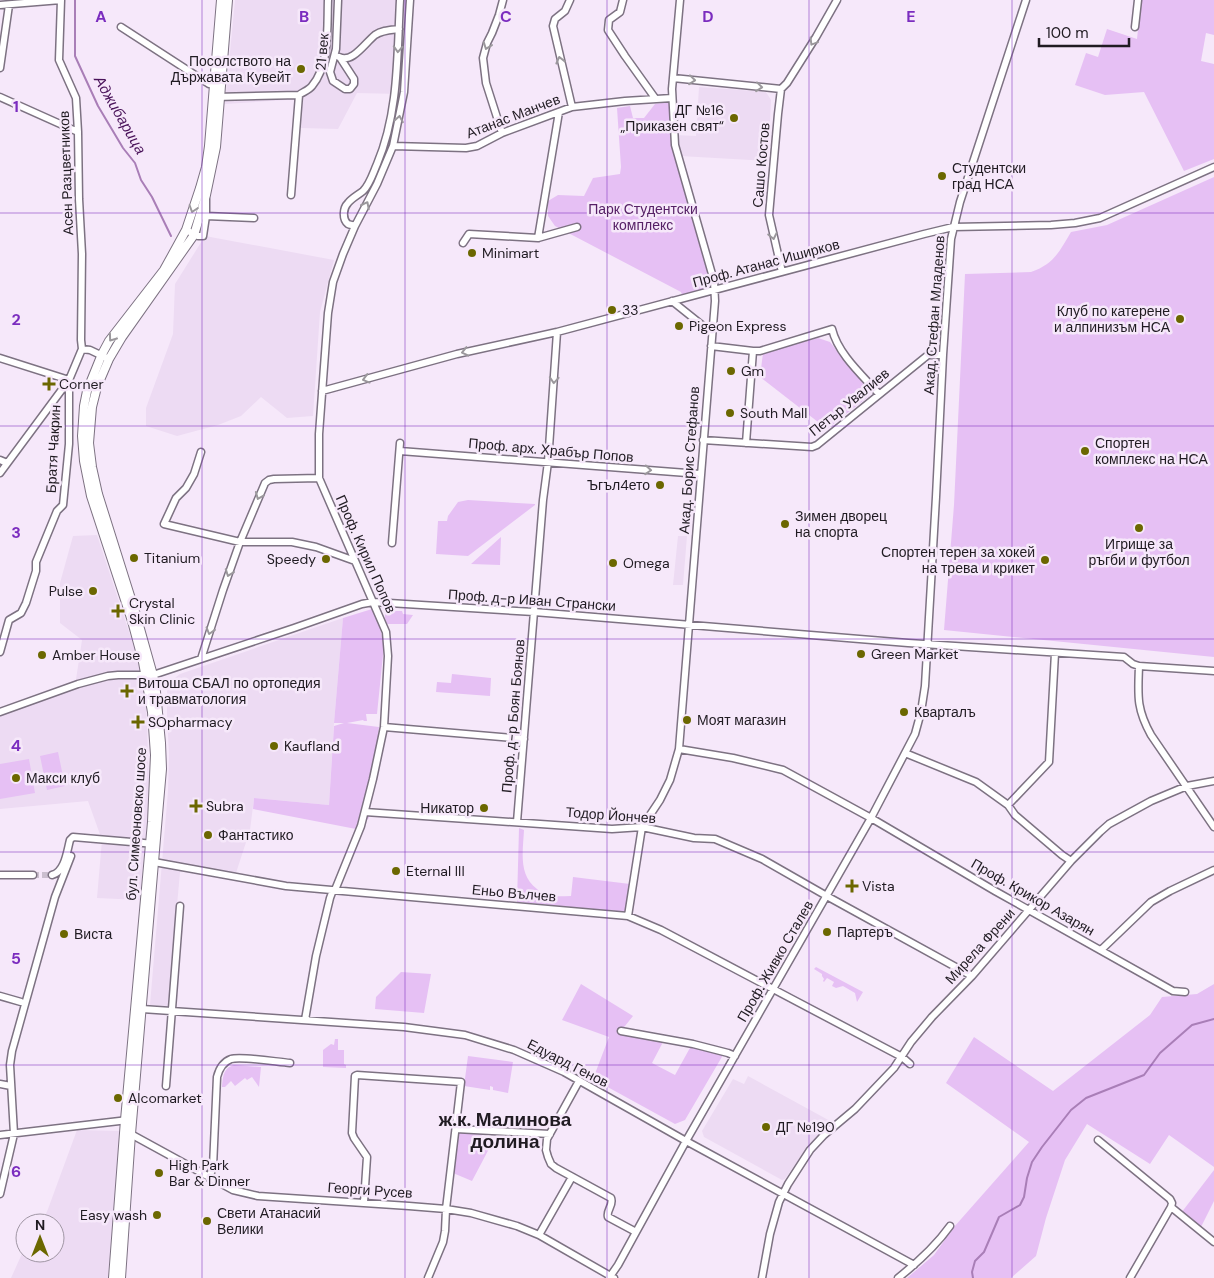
<svg xmlns="http://www.w3.org/2000/svg" width="1214" height="1278" viewBox="0 0 1214 1278" font-family="'DM Sans',sans-serif">
<style>
.built{fill:#eddbf3}
.green{fill:#e6c0f4}
.lines{fill:none;stroke-linecap:round;stroke-linejoin:round}
.stream{stroke:#a97eb7;stroke-width:2}
.minor-tunnel{stroke:#cbbfcf;stroke-width:6;stroke-dasharray:6 3;stroke-linecap:butt}
.minor-casing{stroke:#7d7282;stroke-width:9}
.major-casing{stroke:#7d7282;stroke-width:10}
.minor{stroke:#fff;stroke-width:6}
.major{stroke:#fff;stroke-width:8}
.oneway{stroke:#9b989c}
.grid{fill:none;stroke:#7b2cbf;stroke-width:1;stroke-opacity:0.55}
.poi-dot{fill:#6b6700;stroke:#f6e8fa;stroke-width:2}
.labels{text-anchor:middle;stroke-width:5;stroke-linejoin:round;paint-order:stroke}
.street-label{font-size:14px;fill:#201b22;stroke:#f6e8fa}
.poi-label{font-size:14px;fill:#201b22;stroke:#f6e8fa;text-anchor:start}
.park-label{font-size:14px;fill:#562066;stroke:#f6e8fa}
.water-label{font-size:15px;font-style:italic;fill:#4a135a;stroke:#f6e8fa}
.district-label{font-size:19px;font-weight:bold;fill:#201b22;stroke:#f6e8fa}
.grid-label{font-size:16px;text-anchor:middle;font-weight:bold;fill:#7b2cbf;stroke:#f6e8fa;stroke-width:5;stroke-linejoin:round;paint-order:stroke}
</style>
<rect width="100%" height="100%" fill="#f6e8fa"/>
<path class="built" d="M235,0H406L398,94L357,93L338,129L301,128L302,99L225,104Z
M699,87L766,92L771,100L768,161L680,156L675,135L696,136Z
M205,236L334,260L320,312L313,416L287,418L261,397L241,416L218,425L177,436L146,426V408L173,334L175,284Z
M97,535L140,665L146,700L149,781L148,812L140,900L97,898L102,840L88,801L0,809V712L75,686L82,640L60,623V583L73,536Z
M678,536H687L683,585H673Z
M343,618L334,723L329,805L254,798L250,830L235,876L212,872H180L168,1006L150,1005L168,791L169,754L167,715V684L180,674Z
M748,1076L832,1122L806,1149L785,1179L782,1180L704,1137L702,1131L733,1079L744,1084Z
M77,1130L120,1131L115,1210L108,1278H11L25,1247V1253H55V1223H42L48,1209Z"/>
<path class="green" d="M1141,0H1214V35L1206,33L1201,61L1214,64V159L1184,171L1144,92L1105,95L1075,85L1086,53L1098,57L1107,29L1137,39Z
M669,102L672,140L674,153L710,282V285L708,289L683,298L681,292L555,226L548,216V201L558,195L584,196L593,178L620,174L621,167L617,108L630,106L633,118H644L655,104Z
M1214,177V657L944,630L954,505L965,274L1031,272C1054,264 1059,252 1071,232L1107,225Z
M818,338L830,342L870,392L869,396L827,429L760,377L763,353Z
M468,500L535,504V505L468,556L436,554L438,521H447L448,516L458,502Z
M501,537L500,565L471,564Z
M372,609L379,624L384,645L377,714H366L367,721H364L363,720L347,723L379,727L369,818L356,829L253,809L254,798L329,805L334,726L344,723H334L343,618Z
M392,611H402L403,614L413,615L407,624H387L385,618V612Z
M452,674L491,678L490,696L436,692L437,682L451,683Z
M58,752L65,786L47,790L40,756Z
M29,759L35,793L0,799V764Z
M519,828L524,830C523,851 518,875 537,889C539,891 543,894 547,895C554,897 563,896 571,896L573,877L630,884L626,912L517,902Z
M816,967L863,992L857,1002L855,993L843,986L836,988L832,986L834,982L827,978L824,982L823,981L824,979L822,976V974L814,969Z
M401,972L431,974L424,1013L375,1009L376,997Z
M581,984L633,1016L621,1031L625,1034L663,1042L652,1063L675,1075L691,1046L723,1055L685,1120L675,1124L593,1079L609,1037L562,1020Z
M1214,984V1167L1169,1135L1150,1164L1087,1124L1065,1160L1046,1218L1036,1256L1011,1278H907L934,1255L954,1227L1029,1142L946,1083L974,1037L1053,1091L1150,1015L1162,997L1197,994Z
M335,1039H338V1050H344V1064L346,1065V1068L323,1067V1050L331,1044L334,1045Z
M468,1056L513,1062L508,1093L493,1090V1087L490,1086V1090L464,1086Z
M234,1065L261,1067L259,1087L252,1077L247,1080L245,1078L235,1086L231,1081L225,1087H222C223,1077 223,1068 234,1065Z
M458,1132L482,1133L481,1145H491L472,1181L453,1173Z
M1214,1170V1201L1201,1227L1214,1239V1245L1178,1217Z"/>
<g class="lines">
<path class="stream" d="M75,0V56L98,106L123,148L135,163L141,180L152,197L171,236
M973,1278L972,1272L975,1261L984,1252L999,1217L1020,1205L1024,1197L1027,1178L1032,1162L1042,1147L1071,1110L1086,1098L1144,1075L1160,1053L1192,1025L1214,1019"/>
<path class="minor-tunnel" d="M33,875H52"/>
<g class="minor-casing">
<path id="minor" d="M338,0L336,49L330,72L333,81L345,89H350L354,84V79L341,59
M570,0L565,11L555,19L553,26L572,107
M623,0L620,12L609,20L608,30L625,56L655,98
M0,5L61,0
M121,27L209,84L218,85
M1135,27L1138,0
M339,57C352,64 365,43 375,35C382,30 390,30 399,29
M0,68L9,5
M673,78L781,89L787,83L816,37L837,0
M781,89L778,114L769,215L782,272
M0,97L78,132
M215,97L299,95C303,92 309,90 312,86C330,65 327,26 328,0
M502,133L486,83L483,58L487,43L492,33L499,15L503,0
M393,146L466,148L477,146L502,133L572,107L625,101L672,98
M291,195L299,95
M206,216L254,218
M355,226C353,225 350,225 348,224C342,219 343,208 348,203C352,198 358,195 363,191C370,184 373,173 377,164C399,112 397,55 400,0
M186,230L198,236H203L206,216V199
M538,238L559,112
M463,243L469,234L538,238L577,227
M672,301L712,333
M711,346L753,351H760L832,329C838,354 862,375 879,394
M82,349L90,350L109,359
M0,358L69,380
M322,391L457,354L557,332L924,234L953,227L1051,225L1075,223L1100,218L1214,167
M703,440L812,447L817,445L928,355H943
M746,443L753,351
M400,451L700,474
M201,452L194,474L186,488L176,498L164,524L240,542H292L316,547L355,561
M0,460L7,463
M0,473L69,380L82,349L81,340L82,254L79,199L78,132L76,98L59,60L61,0
M392,543L400,443
M0,652L9,620L21,613L26,603L36,571V562L57,511L63,505L69,444V380
M201,659L223,590L240,542L265,483L269,480L274,479L319,478
M1139,666C1138,695 1136,708 1151,735L1214,827
M0,712L78,684L108,676L118,675H153L294,628L362,604L373,602L534,612L908,643L1124,657L1133,664L1139,666L1214,671
M384,727L524,739
M679,749L733,758L783,770L871,818L995,891L1173,991L1185,992
M905,753L976,782L1008,805L1015,815L1062,855L1071,861
M1008,805L1049,762L1055,653
M365,812L612,829L642,827L694,838L715,839L762,859L832,899L972,976
M517,822L543,500L548,462L557,332
M154,862L286,886L628,916L661,930L902,1057L910,1064
M0,875H33
M52,875C65,872 67,851 70,840L73,837L155,844
M335,890L361,826L373,779L384,727L388,656L386,632L319,478V434L328,313L333,282L343,254L355,226L377,184L393,146L404,92L410,0
M628,916L642,827L660,800L670,780L679,749L715,301L714,281L675,145L672,89L680,0
M1101,950L1151,902L1170,891L1214,870
M0,996L21,1002
M142,1009L404,1027L465,1035L514,1050L564,1072L686,1141L914,1265
M305,1020L316,956L330,898L333,890
M621,1031L693,1044L728,1053L735,1056
M579,1081L547,1139L546,1150L548,1157L551,1164L556,1168L611,1198C614,1205 606,1210 608,1217L636,1232
M0,1084L11,1086
M166,1086L180,906
M456,1129L550,1134
M127,1132L233,1190L258,1196L409,1206L446,1209L471,1213L517,1226L539,1235L614,1278
M0,1135L128,1120
M1098,1140L1170,1199L1172,1203L1171,1207L1130,1278
M209,1178L213,1167L217,1077C219,1069 223,1062 231,1059C242,1056 277,1062 290,1063
M0,1194L14,1134L10,1065L12,1051L55,897L71,856
M364,1202L367,1157L354,1138L352,1133L355,1076L357,1075L461,1082L446,1209L445,1231L443,1242L428,1278
M1171,1207L1214,1242
M539,1235L572,1177
M609,1278L618,1265L686,1141L871,818L915,734L921,712L925,686L936,497L943,355L951,239L960,202L1026,0
M762,1278L770,1234L779,1202L788,1184L810,1150L824,1135L855,1109L894,1068L911,1042L932,1017L972,976L1071,861L1100,832L1109,824L1151,801L1187,786L1214,781
M898,1278C917,1263 935,1247 950,1226"/>
</g>
<g class="major-casing">
<path id="major" d="M113,1278L125,1120L152,822L155,755L152,712L143,662L132,621L91,496L84,461L82,436L84,406L87,391L102,354L109,341L164,270L186,230L200,188L206,167L209,146L221,0
M121,1278L131,1134L159,803L162,769L161,743L156,692L153,675L137,618L98,494L92,467L89,443L92,407L97,387L109,359L122,337L194,235L206,195L216,147L228,0"/>
</g>
<use href="#minor" class="minor"/>
<use href="#major" class="major"/>
</g>
<defs><path id="oneway-chevron" d="M-2-3.5L2.5 0L-2 3.5" fill="none" stroke-width="1.6" stroke-linecap="round" stroke-linejoin="round" transform="scale(1.25)"/></defs>
<g class="oneway">
<use href="#oneway-chevron" transform="translate(813 42) rotate(121)"/>
<use href="#oneway-chevron" transform="translate(487 46) rotate(110)"/>
<use href="#oneway-chevron" transform="translate(398 49) rotate(93)"/>
<use href="#oneway-chevron" transform="translate(560 60) rotate(-104)"/>
<use href="#oneway-chevron" transform="translate(692 80) rotate(6)"/>
<use href="#oneway-chevron" transform="translate(759 87) rotate(6)"/>
<use href="#oneway-chevron" transform="translate(399 119) rotate(-80)"/>
<use href="#oneway-chevron" transform="translate(366 205) rotate(-63)"/>
<use href="#oneway-chevron" transform="translate(193 209) rotate(108)"/>
<use href="#oneway-chevron" transform="translate(773 236) rotate(78)"/>
<use href="#oneway-chevron" transform="translate(112 338) rotate(126)"/>
<use href="#oneway-chevron" transform="translate(465 352) rotate(167)"/>
<use href="#oneway-chevron" transform="translate(366 379) rotate(165)"/>
<use href="#oneway-chevron" transform="translate(554 380) rotate(94)"/>
<use href="#oneway-chevron" transform="translate(648 470) rotate(4)"/>
<use href="#oneway-chevron" transform="translate(259 496) rotate(112)"/>
<use href="#oneway-chevron" transform="translate(229 573) rotate(110)"/>
<use href="#oneway-chevron" transform="translate(210 631) rotate(107)"/>
</g>
<path class="grid" d="M202,0V1278M405,0V1278M607,0V1278M809,0V1278M1012,0V1278M0,213H1214M0,426H1214M0,639H1214M0,852H1214M0,1065H1214"/>
<g class="poi-dot">
<circle cx="301" cy="69" r="5"/>
<circle cx="734" cy="118" r="5"/>
<circle cx="942" cy="176" r="5"/>
<circle cx="472" cy="253" r="5"/>
<circle cx="612" cy="310" r="5"/>
<circle cx="1180" cy="319" r="5"/>
<circle cx="679" cy="326" r="5"/>
<circle cx="731" cy="371" r="5"/>
<path d="M46.5 376.5h5v5h5v5h-5v5h-5v-5h-5v-5h5z"/>
<circle cx="730" cy="413" r="5"/>
<circle cx="1085" cy="451" r="5"/>
<circle cx="660" cy="485" r="5"/>
<circle cx="785" cy="524" r="5"/>
<circle cx="1139" cy="528" r="5"/>
<circle cx="134" cy="558" r="5"/>
<circle cx="326" cy="559" r="5"/>
<circle cx="1045" cy="560" r="5"/>
<circle cx="613" cy="563" r="5"/>
<circle cx="93" cy="591" r="5"/>
<path d="M115.5 603.5h5v5h5v5h-5v5h-5v-5h-5v-5h5z"/>
<circle cx="861" cy="654" r="5"/>
<circle cx="42" cy="655" r="5"/>
<path d="M124.5 683.5h5v5h5v5h-5v5h-5v-5h-5v-5h5z"/>
<circle cx="904" cy="712" r="5"/>
<circle cx="687" cy="720" r="5"/>
<path d="M135.5 714.5h5v5h5v5h-5v5h-5v-5h-5v-5h5z"/>
<circle cx="274" cy="746" r="5"/>
<circle cx="16" cy="778" r="5"/>
<path d="M193.5 798.5h5v5h5v5h-5v5h-5v-5h-5v-5h5z"/>
<circle cx="484" cy="808" r="5"/>
<circle cx="208" cy="835" r="5"/>
<circle cx="396" cy="871" r="5"/>
<path d="M849.5 878.5h5v5h5v5h-5v5h-5v-5h-5v-5h5z"/>
<circle cx="827" cy="932" r="5"/>
<circle cx="64" cy="934" r="5"/>
<circle cx="118" cy="1098" r="5"/>
<circle cx="766" cy="1127" r="5"/>
<circle cx="159" cy="1173" r="5"/>
<circle cx="157" cy="1215" r="5"/>
<circle cx="207" cy="1221" r="5"/>
</g>
<g class="labels">
<g class="street-label">
<text transform="translate(322 52) rotate(-85)" y="5">21 век</text>
<text transform="translate(513 116) rotate(-21)" y="5">Атанас Манчев</text>
<text transform="translate(761 165) rotate(-85)" y="5">Сашо Костов</text>
<text transform="translate(66 173) rotate(-92)" y="5">Асен Разцветников</text>
<text transform="translate(766 263) rotate(-15)" y="5">Проф. Атанас Иширков</text>
<text transform="translate(934 315) rotate(-86)" y="5">Акад. Стефан Младенов</text>
<text transform="translate(849 402) rotate(-39)" y="5">Петър Увалиев</text>
<text transform="translate(53 449) rotate(-87)" y="5">Братя Чакрин</text>
<text transform="translate(551 450) rotate(5)" y="5">Проф. арх. Храбър Попов</text>
<text transform="translate(689 460) rotate(-86)" y="5">Акад. Борис Стефанов</text>
<text transform="translate(366 554) rotate(66)" y="5">Проф. Кирил Попов</text>
<text transform="translate(532 600) rotate(4)" y="5">Проф. д-р Иван Странски</text>
<text transform="translate(513 716) rotate(-85)" y="5">Проф. д-р Боян Боянов</text>
<text transform="translate(611 815) rotate(4)" y="5">Тодор Йончев</text>
<text transform="translate(136 824) rotate(-86)" y="5">бул. Симеоновско шосе</text>
<text transform="translate(514 893) rotate(5)" y="5">Еньо Вълчев</text>
<text transform="translate(1033 897) rotate(30)" y="5">Проф. Крикор Азарян</text>
<text transform="translate(980 946) rotate(-48)" y="5">Мирела Френи</text>
<text transform="translate(775 961) rotate(-60)" y="5">Проф. Живко Сталев</text>
<text transform="translate(568 1063) rotate(27)" y="5">Едуард Генов</text>
<text transform="translate(370 1190) rotate(4)" y="5">Георги Русев</text>
</g>
<g class="poi-label">
<text x="291" y="66" text-anchor="end">Посолството на<tspan x="291" dy="16">Държавата Кувейт</tspan></text>
<text x="724" y="115" text-anchor="end">ДГ №16<tspan x="724" dy="16">„Приказен свят“</tspan></text>
<text x="952" y="173">Студентски<tspan x="952" dy="16">град НСА</tspan></text>
<text x="482" y="258">Minimart</text>
<text x="622" y="315">33</text>
<text x="1170" y="316" text-anchor="end">Клуб по катерене<tspan x="1170" dy="16">и алпинизъм НСА</tspan></text>
<text x="689" y="331">Pigeon Express</text>
<text x="741" y="376">Gm</text>
<text x="59" y="389">Corner</text>
<text x="740" y="418">South Mall</text>
<text x="1095" y="448">Спортен<tspan x="1095" dy="16">комплекс на НСА</tspan></text>
<text x="650" y="490" text-anchor="end">Ъгъл4ето</text>
<text x="795" y="521">Зимен дворец<tspan x="795" dy="16">на спорта</tspan></text>
<text x="1139" y="549" text-anchor="middle">Игрище за<tspan x="1139" dy="16">ръгби и футбол</tspan></text>
<text x="1035" y="557" text-anchor="end">Спортен терен за хокей<tspan x="1035" dy="16">на трева и крикет</tspan></text>
<text x="144" y="563">Titanium</text>
<text x="316" y="564" text-anchor="end">Speedy</text>
<text x="623" y="568">Omega</text>
<text x="83" y="596" text-anchor="end">Pulse</text>
<text x="129" y="608">Crystal<tspan x="129" dy="16">Skin Clinic</tspan></text>
<text x="871" y="659">Green Market</text>
<text x="52" y="660">Amber House</text>
<text x="138" y="688">Витоша СБАЛ по ортопедия<tspan x="138" dy="16">и травматология</tspan></text>
<text x="914" y="717">Кварталъ</text>
<text x="697" y="725">Моят магазин</text>
<text x="148" y="727">SOpharmacy</text>
<text x="284" y="751">Kaufland</text>
<text x="26" y="783">Макси клуб</text>
<text x="206" y="811">Subra</text>
<text x="474" y="813" text-anchor="end">Никатор</text>
<text x="218" y="840">Фантастико</text>
<text x="406" y="876">Eternal III</text>
<text x="862" y="891">Vista</text>
<text x="837" y="937">Партеръ</text>
<text x="74" y="939">Виста</text>
<text x="128" y="1103">Alcomarket</text>
<text x="776" y="1132">ДГ №190</text>
<text x="169" y="1170">High Park<tspan x="169" dy="16">Bar &amp; Dinner</tspan></text>
<text x="217" y="1218">Свети Атанасий<tspan x="217" dy="16">Велики</tspan></text>
<text x="147" y="1220" text-anchor="end">Easy wash</text>
</g>
<g class="park-label">
<text x="643" y="214">Парк Студентски<tspan x="643" dy="16">комплекс</tspan></text>
</g>
<g class="water-label">
<text transform="translate(120 115) rotate(60)" y="5">Аджибарица</text>
</g>
<g class="district-label">
<text x="505" y="1126">ж.к. Малинова<tspan x="505" dy="22">долина</tspan></text>
</g>
</g>
<g class="grid-label">
<text x="101" y="22">A</text>
<text x="304" y="22">B</text>
<text x="506" y="22">C</text>
<text x="708" y="22">D</text>
<text x="911" y="22">E</text>
<text x="16" y="112">1</text>
<text x="16" y="325">2</text>
<text x="16" y="538">3</text>
<text x="16" y="751">4</text>
<text x="16" y="964">5</text>
<text x="16" y="1177">6</text>
</g>
<g transform="translate(40 1238)"><circle r="24" fill="#f6e8fa" stroke="#a096a4"/>
<path d="M0-4L9 19L0 12L-9 19Z" fill="#6b6700"/>
<text y="-8" font-size="14" font-weight="bold" text-anchor="middle" fill="#201b22">N</text>
</g>
<path d="M1039 38v8h90v-8" fill="none" stroke="#201b22" stroke-width="2.5"/>
<text x="1046" y="38" font-size="15" fill="#201b22" stroke="#f6e8fa" stroke-width="4" paint-order="stroke">100 m</text>
</svg>
